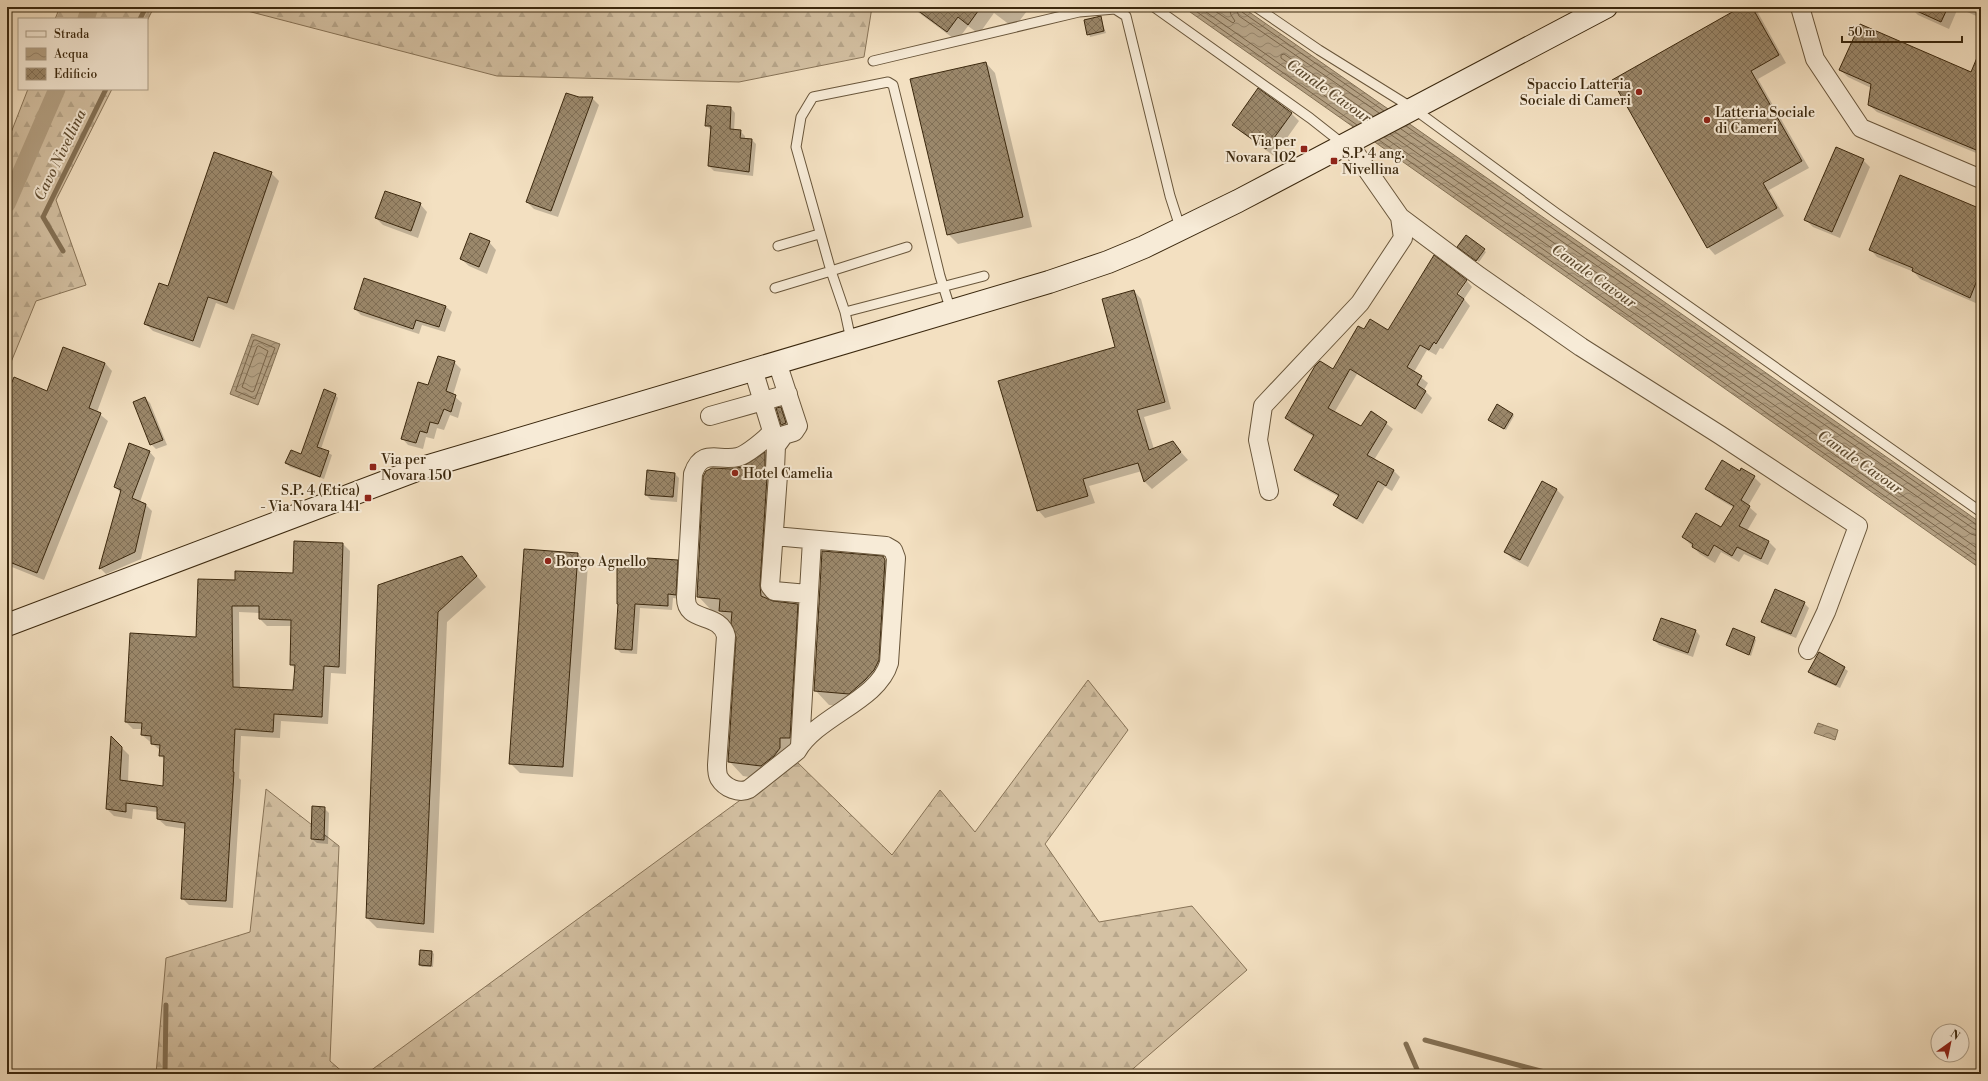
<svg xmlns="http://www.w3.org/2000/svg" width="1988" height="1081" viewBox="0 0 1988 1081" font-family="'Libre Bodoni',serif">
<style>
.forest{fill:url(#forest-firs);stroke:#887458}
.water{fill:url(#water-waves);stroke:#847155}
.shadow{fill:#0003;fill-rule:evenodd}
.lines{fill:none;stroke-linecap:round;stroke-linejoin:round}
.shore{stroke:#786449;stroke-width:1}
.stream{stroke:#847155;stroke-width:5}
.canal{stroke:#b4a184;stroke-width:17}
.building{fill:url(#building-cross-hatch);stroke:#3b280e;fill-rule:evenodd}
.lane-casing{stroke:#69563b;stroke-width:11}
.street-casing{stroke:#69563b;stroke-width:20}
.secondary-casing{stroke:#3b280e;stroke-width:24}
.lane{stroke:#f7ebd7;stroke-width:9}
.street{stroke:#f7ebd7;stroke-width:18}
.secondary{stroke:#f7ebd7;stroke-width:22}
.poi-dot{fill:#8f2418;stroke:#f7ebd7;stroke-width:1.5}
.labels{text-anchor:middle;stroke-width:4;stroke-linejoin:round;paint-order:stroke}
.poi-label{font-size:14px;fill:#3b280e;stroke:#f7ebd7;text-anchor:start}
.water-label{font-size:15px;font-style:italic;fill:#5f4c31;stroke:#f7ebd7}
</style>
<defs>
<pattern id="forest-firs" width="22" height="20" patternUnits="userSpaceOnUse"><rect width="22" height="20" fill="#d4c1a3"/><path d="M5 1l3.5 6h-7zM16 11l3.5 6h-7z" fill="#b7a68b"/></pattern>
<pattern id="water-waves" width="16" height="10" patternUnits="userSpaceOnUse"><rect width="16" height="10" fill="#b4a184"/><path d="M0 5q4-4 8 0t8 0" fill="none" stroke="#94836a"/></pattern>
<pattern id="building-cross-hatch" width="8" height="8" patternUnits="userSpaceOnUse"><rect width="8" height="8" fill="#9b886b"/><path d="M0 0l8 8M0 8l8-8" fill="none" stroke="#806f56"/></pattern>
</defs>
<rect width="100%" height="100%" fill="#f3e0c1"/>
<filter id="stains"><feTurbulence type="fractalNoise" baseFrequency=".005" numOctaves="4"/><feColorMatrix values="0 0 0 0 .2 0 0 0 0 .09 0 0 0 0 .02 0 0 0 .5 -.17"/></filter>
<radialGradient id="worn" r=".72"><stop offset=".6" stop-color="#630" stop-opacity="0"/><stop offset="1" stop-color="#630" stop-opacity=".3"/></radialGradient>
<path class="forest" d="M60,7H154L147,21V19H55Z
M232,7H872L864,57L739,82L497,76Z
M28,89H112L56,200L86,285L36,301L7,372V143Z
M1088,680L1128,730L1045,844L1099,922L1192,906L1247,970L1127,1074H366L795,760L892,855L940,790L975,832Z
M266,789L339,846L330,1061L345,1074H156L166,958L250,932Z"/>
<path class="water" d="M1183,7H1242L1981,523V569Z
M252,334L280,344L258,405L230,394Z
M1818,723L1838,730L1835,740L1814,733Z"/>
<path class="shadow" d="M911,7H1030L1014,28L994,13L979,34L968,26L957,41Z
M1043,7H1112L1063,21Z
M1743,7H1753L1757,11L1786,63L1758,79L1809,168L1769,190L1784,216L1715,255L1708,247Z
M1981,7V18L1958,8L1949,29L1918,15L1911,8Z
M1100,17L1106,33L1090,37L1084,19Z
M986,63L995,73L1032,227L958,244L948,234Z
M1840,70L1981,78V155L1877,112L1869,105L1871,88L1848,77Z
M579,98H592L599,105L558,217L534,209L527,202Z
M731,108L735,113L734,131H740L745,136V139L752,140L756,144L753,176L714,171L709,166L711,130L706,125Z
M1291,113L1299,121L1274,156L1241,132L1233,125Z
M1863,160L1870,167L1840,238L1813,227L1806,220Z
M271,173L279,181L234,310L216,303L200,348L153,331L146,324L169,287Z
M420,204L427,212L418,238L383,225L376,218Z
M1981,210V296L1978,304L1920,279L1914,272L1877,257L1870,249Z
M1466,237L1486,252L1479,262L1461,249Z
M489,242L496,250L487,274L469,266L461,259Z
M1467,281L1472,287L1464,299L1470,306L1443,349L1440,348L1436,355L1427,350L1414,372L1428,383L1424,390L1432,398L1422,414L1357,374L1334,413L1361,427L1372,412L1393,429L1374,460L1394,471L1400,477L1392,491L1385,487L1363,524L1341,511L1334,505L1339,497L1301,476L1295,469L1314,437L1292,424L1286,418L1333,370L1364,330L1388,331L1453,298L1455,299Z
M1134,291L1141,299L1171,409L1144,417L1154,449L1172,442L1188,460L1152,489L1145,482L1142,471L1089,486L1095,503L1045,518L1038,510L1116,347Z
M445,306L452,312L445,332L422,325L419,334L361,315L355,309Z
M63,348L105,363L112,371L97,412L108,421L44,580L7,565V428L11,418L7,415V396L48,392Z
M454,362L461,369L453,395L462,403L458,418L450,415L444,430L437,428L434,439L426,437L423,449L408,445L402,438L429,386Z
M335,395L338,398L321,449L332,455L324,479L290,467L286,463L301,455Z
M145,398L150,403L167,445L156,449L151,444Z
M780,408L785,413L790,428L787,429L782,424Z
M1512,414L1514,416L1506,430L1491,422Z
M149,451L155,458L140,502L146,505L152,511L141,559L106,574L100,568L121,493L115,487Z
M765,454L779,468L782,492L774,603L797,605L812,619L794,763L789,770L775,781L743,776L729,761L737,637L733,624L720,612L712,611L698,596L710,469L742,468Z
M1740,472L1754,477L1761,484L1748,506L1757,514L1747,531L1769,542L1776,549L1768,565L1744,554L1739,562L1721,552L1715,563L1700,554L1683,537L1722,529L1734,508L1714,496L1707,489Z
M674,473L679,478L677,502L651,500L646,495Z
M1542,482L1557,490L1564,497L1528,567L1513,559L1505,552Z
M343,544L350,551L346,674L331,673L328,724L281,721L280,738L241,736L239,778L241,780L233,908L189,905L182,898L186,829L166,826L158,819V812L133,809L132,819L114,816L107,809L112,738L129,755L128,782L164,787L165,760L160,755L161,751L142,735V729H133L126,722L197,638L236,581L294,574ZM239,612L260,613V619L267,626H292L291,664L295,669L294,691L240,688Z
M578,554L588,564L573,777L520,773L510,763Z
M461,557L486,587L447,622L434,933L377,928L367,918L379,586Z
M882,557L897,572L893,675L888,685L880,695L863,708L829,705L815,690Z
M677,561L682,566L680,599L673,598L672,610L640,608L637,654L621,653L616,648L647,568Z
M1804,603L1809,608L1796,638L1767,626L1762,621Z
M1661,619L1696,631L1700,636L1693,657L1659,645L1654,640Z
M1754,638L1756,640L1751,656L1727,644Z
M1819,653L1831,659L1848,671L1840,688L1813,676L1809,672Z
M324,808L329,813L328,844L317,843L312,839Z
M421,951L432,952L434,954L433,967H422L420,965Z"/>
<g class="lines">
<path class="shore" d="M1190,7L1357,125
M1199,7L1362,122
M1209,7L1233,23L1235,21L1231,15L1229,7
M1235,7L1239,16L1379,113
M1240,7L1242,12L1384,111
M1368,119L1281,58V55L1284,54L1373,116
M1406,126L1977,525L1981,526
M1401,129L1974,529L1981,531
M1395,132L1971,534L1981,537
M1390,134L1981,551
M1384,137L1981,558
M1379,140L1981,564
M254,340H256L275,348L255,399L236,391Z
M259,346L268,351L254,391L252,392L242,387L257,347Z"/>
<path class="stream" d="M140,19L146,7
M63,251L43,217L106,89
M1425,1040L1552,1074
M1406,1044L1419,1074
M165,1074L166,1005"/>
<path class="canal" d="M86,19L90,7
M7,204L57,89"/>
</g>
<path class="building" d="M913,7H981L968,25L958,17L947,32Z
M1741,7H1752L1779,55L1751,71L1802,161L1763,183L1777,208L1707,248L1612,80Z
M1908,7H1948L1941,22Z
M1101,16L1104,31L1087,35L1084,20Z
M1860,24L1971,72L1981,48V152L1868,105L1871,84L1839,70Z
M986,62L1023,217L947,235L910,79Z
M1258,88L1292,113L1266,149L1232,125Z
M566,93L579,97H593L551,211L526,202Z
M707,105L731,107L730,129L741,130L740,138L752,139L749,172L708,166L711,126H705Z
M1836,147L1864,159L1832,232L1804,220Z
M214,152L272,172L227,303L208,297L193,341L144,324L159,283L168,286Z
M1900,175L1981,209V270L1970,298L1912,271L1913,268L1869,250Z
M385,191L421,203L411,231L375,218Z
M470,233L490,241L479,267L460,259Z
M1466,235L1485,249L1476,261L1457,247Z
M1434,255L1467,280L1457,294L1464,299L1436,344L1434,342L1429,350L1420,345L1407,367L1422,376L1417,385L1426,391L1415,409L1350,369L1328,408L1361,426L1371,411L1387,422L1367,455L1394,470L1386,486L1378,481L1357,519L1333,505L1339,495L1294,470L1314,435L1285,418L1315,366L1320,361L1333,369L1358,326L1364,329L1370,319L1388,330Z
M364,278L446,306L439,327L416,320L413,329L354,309Z
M1134,290L1165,402L1137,410L1149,450L1173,441L1181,452L1144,482L1138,463L1083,479L1088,496L1037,511L998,381L1115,347L1102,299Z
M63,347L105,363L89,408L101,413L37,573L7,561V425L12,414L7,412V394L14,377L47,391Z
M438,356L455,361L446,391L456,395L451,412L444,409L438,424L430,422L427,433L420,431L416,443L401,439L418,382L428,385Z
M324,389L336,394L317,447L329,451L320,477L285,463L291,450L301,454Z
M145,397L163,440L150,445L133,402Z
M1497,404L1513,414L1504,429L1488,420Z
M781,407L786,423L781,425L776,408Z
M129,443L150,451L132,498L146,504L135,552L99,569L121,490L114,487Z
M765,452V469L767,477L760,585L761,596L773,601L798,604L790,738H780V748L774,756L761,766L728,762L736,637L731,623L732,612L719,611L720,599L697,597L703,477L706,471L712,468L731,469L742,467Z
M1722,460L1740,471L1741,468L1755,476L1741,500L1750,506L1739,526L1769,541L1761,559L1737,547L1732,556L1714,545L1708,556L1692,547L1693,544L1682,537L1696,513L1721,527L1734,506L1705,489Z
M647,470L675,473L673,497L645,495Z
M1542,481L1557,489L1520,560L1504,552Z
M294,541L343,543L339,667L324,666L322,717L274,714L273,732L235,729L233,772H234L226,901L181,899L185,823L157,819V807L126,803V812L106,809L111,736L122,747L120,780L163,786L164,756H159L160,745L151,744V736L141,735L142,723L125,722L130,633L196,637L198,579L235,580V571L293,573ZM232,606H259V619L291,620L290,665H295L293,690L233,687Z
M524,549L578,553L563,767L509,764Z
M822,551L883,556L885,560L879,660L874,670L865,680L849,694L814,691Z
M462,556L477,576L438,612L424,924L366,918L378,585Z
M647,558L678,560L676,595L668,594V606L635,604L632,650L615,649L618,604H617V567H646Z
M1775,589L1805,602L1791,634L1761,622Z
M1661,618L1696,630L1688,653L1653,640Z
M1733,628L1755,637L1749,655L1726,645Z
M1819,652L1845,667L1836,685L1808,672Z
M312,806L325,807L324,840L311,839Z
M420,950L432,951L431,966L419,965Z"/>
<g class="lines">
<g class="lane-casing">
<path id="lane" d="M1154,7L1310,118L1343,144
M1256,7L1319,50L1414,109L1556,213L1981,512
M873,61L1079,12L1115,9L1126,16L1170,196L1181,230
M778,246L819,234
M907,247L831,271L796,147L801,117L813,97L888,82L893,85L940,276L951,311
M775,288L831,271L845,312
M851,340L845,312L984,276"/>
</g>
<g class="street-casing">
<path id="street" d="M1800,7L1815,59L1861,128L1981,179
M1400,217L1479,276L1581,347L1720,435L1858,526L1826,612L1808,650
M777,362L798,426L794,432L784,435L776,446L775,469L778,475L770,586L774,591L808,594
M753,369L772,431C768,438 746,455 738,457C719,462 702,447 693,474L686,597C685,624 720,611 726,636L717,765C717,769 717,774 719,778C725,788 739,794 749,789L797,751C817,716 878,701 889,663L896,558L893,550L886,546L774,536
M710,416L788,394
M1269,491L1258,440L1263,406L1360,303L1403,238L1400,217L1354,151L1344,145
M800,746L812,540"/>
</g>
<g class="secondary-casing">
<path id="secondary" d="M7,625L422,468L1049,282L1108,262L1144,247L1238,201L1606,7"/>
</g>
<use href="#lane" class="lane"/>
<use href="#street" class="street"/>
<use href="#secondary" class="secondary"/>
</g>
<g class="poi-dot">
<circle cx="1639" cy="92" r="4"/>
<circle cx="1707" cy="120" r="4"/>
<rect x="1300" y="145" width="8" height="8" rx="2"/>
<rect x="1330" y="157" width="8" height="8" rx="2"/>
<rect x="369" y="463" width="8" height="8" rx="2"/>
<circle cx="735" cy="473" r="4"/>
<rect x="364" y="494" width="8" height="8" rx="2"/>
<circle cx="548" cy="561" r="4"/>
</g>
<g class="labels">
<g class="poi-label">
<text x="1631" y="89" text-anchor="end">Spaccio Latteria<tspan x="1631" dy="16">Sociale di Cameri</tspan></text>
<text x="1715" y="117">Latteria Sociale<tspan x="1715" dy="16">di Cameri</tspan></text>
<text x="1296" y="146" text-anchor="end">Via per<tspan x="1296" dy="16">Novara 102</tspan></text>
<text x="1342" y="158">S.P. 4 ang.<tspan x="1342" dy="16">Nivellina</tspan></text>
<text x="381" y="464">Via per<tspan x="381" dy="16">Novara 150</tspan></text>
<text x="743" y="478">Hotel Camelia</text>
<text x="360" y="495" text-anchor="end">S.P. 4 (Etica)<tspan x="360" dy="16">- Via Novara 141</tspan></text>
<text x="556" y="566">Borgo Agnello</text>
</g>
<g class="water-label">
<text transform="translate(1329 91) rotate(35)" y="5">Canale Cavour</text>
<text transform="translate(60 155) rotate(-64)" y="5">Cavo Nivellina</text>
<text transform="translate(1594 276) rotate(35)" y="5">Canale Cavour</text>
<text transform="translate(1860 462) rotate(35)" y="5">Canale Cavour</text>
</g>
</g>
<rect width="1988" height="1081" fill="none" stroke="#f3e0c1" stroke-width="24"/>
<rect x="8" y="8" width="1972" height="1065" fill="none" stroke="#3b280e" stroke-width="2"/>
<rect x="12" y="12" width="1964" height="1057" fill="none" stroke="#3b280e"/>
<rect x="18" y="18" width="130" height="72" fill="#f7ebd7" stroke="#ac9d87"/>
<rect x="26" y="31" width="20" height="6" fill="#f7ebd7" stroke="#ac9d87"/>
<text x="54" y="38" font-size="12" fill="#3b280e">Strada</text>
<rect x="26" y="48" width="20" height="12" fill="url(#water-waves)" stroke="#ac9d87"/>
<text x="54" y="58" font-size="12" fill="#3b280e">Acqua</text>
<rect x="26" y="68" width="20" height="12" fill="url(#building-cross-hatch)" stroke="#ac9d87"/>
<text x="54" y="78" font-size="12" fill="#3b280e">Edificio</text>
<g transform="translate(1950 1043) rotate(33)"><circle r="19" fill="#f7ebd7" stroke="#ac9d87"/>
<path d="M0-3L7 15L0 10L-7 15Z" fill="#8f2418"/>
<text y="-6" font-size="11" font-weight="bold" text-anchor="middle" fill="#3b280e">N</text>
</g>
<path d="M1842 36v6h120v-6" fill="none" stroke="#3b280e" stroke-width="2"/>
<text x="1848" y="36" font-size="12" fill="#3b280e" stroke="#f7ebd7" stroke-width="3" paint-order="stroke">50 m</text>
<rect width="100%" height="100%" filter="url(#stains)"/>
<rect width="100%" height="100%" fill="url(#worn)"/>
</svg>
